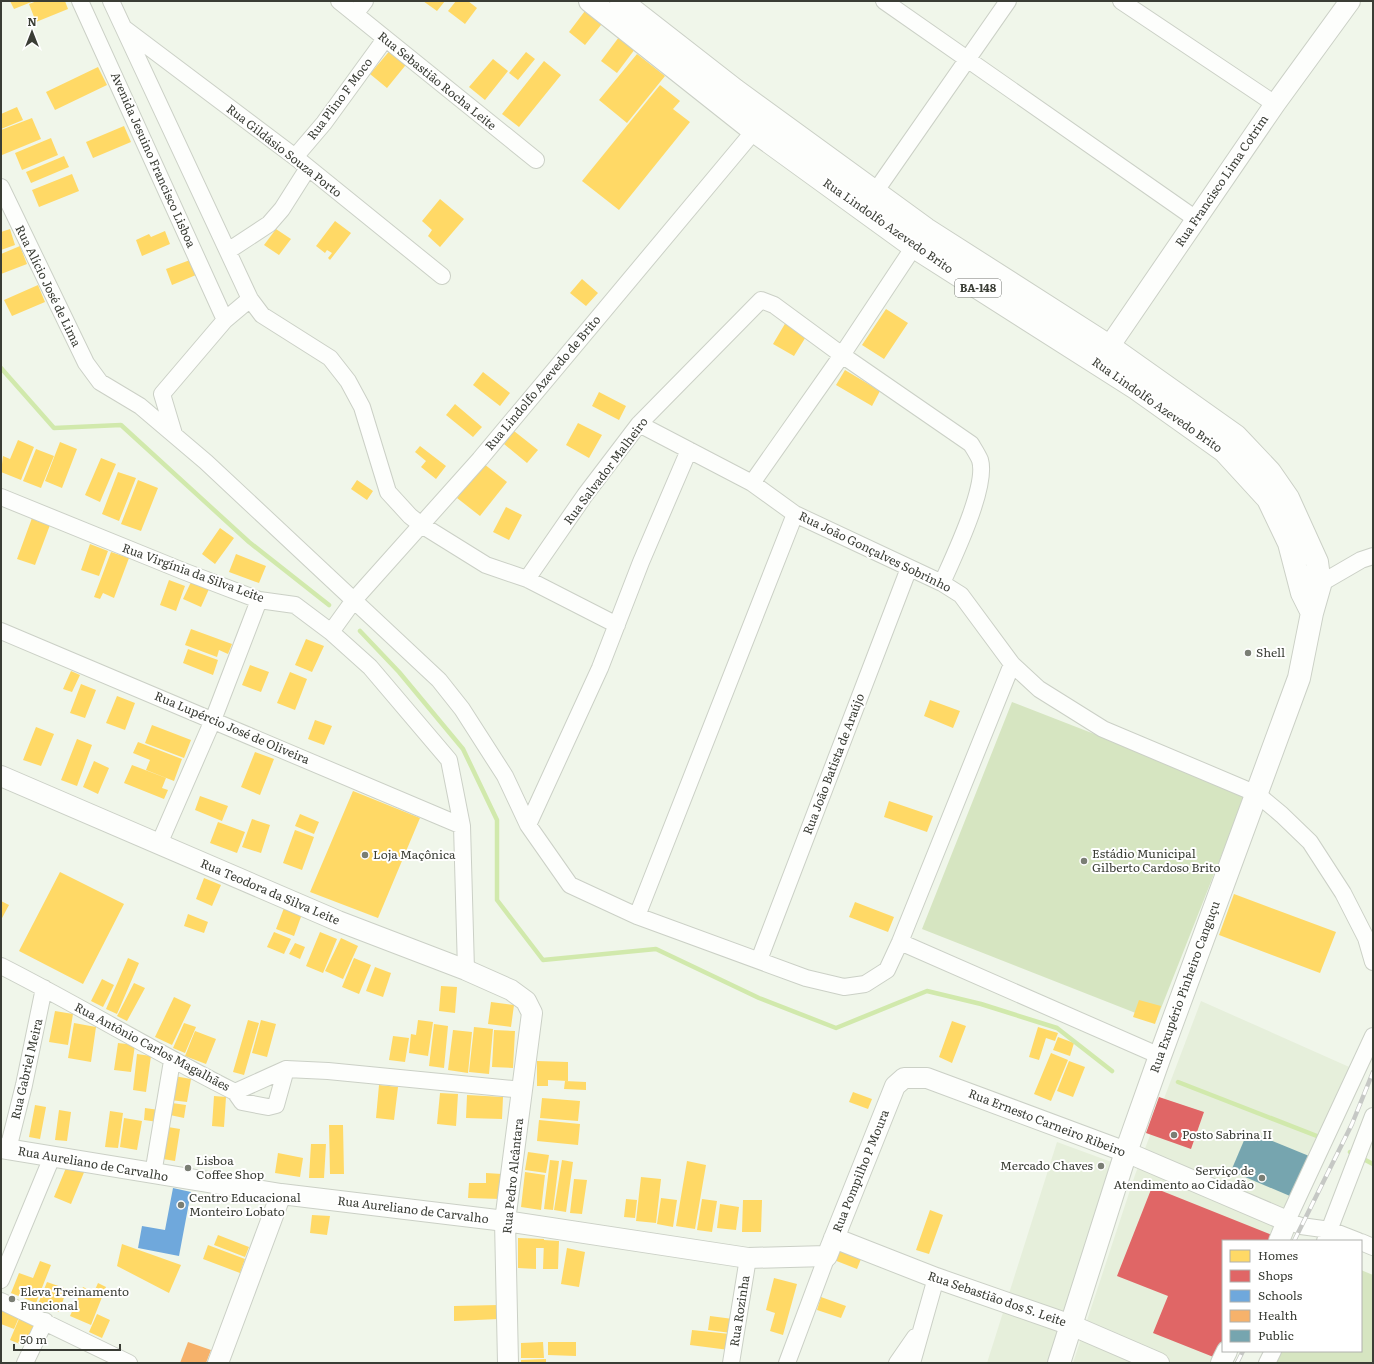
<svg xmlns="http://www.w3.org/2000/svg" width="1374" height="1364" viewBox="0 0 1374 1364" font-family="Literata,serif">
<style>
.built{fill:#e6efdb}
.green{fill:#d6e5c1}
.homes{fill:#ffd966}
.shops{fill:#e06666}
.schools{fill:#6fa8dc}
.health{fill:#f6b26b}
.public{fill:#76a5af}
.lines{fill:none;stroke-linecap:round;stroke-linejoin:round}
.stream{stroke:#d1e9ac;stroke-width:4.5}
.minor-casing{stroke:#cbd0c6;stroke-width:18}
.tertiary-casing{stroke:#cbd0c6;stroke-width:22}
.primary-casing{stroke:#cbd0c6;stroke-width:24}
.minor{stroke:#fdfefc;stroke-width:16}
.tertiary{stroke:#fdfefc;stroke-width:20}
.primary{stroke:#fdfefc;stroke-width:22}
.rail-casing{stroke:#c6c8c5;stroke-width:4.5}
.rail{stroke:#fff;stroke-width:3;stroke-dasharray:9;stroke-linecap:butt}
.poi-dot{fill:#7a7e74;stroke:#fff;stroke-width:1.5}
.labels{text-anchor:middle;stroke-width:4;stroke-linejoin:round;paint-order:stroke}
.shield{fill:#fff;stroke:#757772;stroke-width:1}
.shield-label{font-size:11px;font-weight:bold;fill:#3a3d35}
.street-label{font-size:12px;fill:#3a3d35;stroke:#fff}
.poi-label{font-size:12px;fill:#3a3d35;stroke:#fff;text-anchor:start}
</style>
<rect width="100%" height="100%" fill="#f0f6ea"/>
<path class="built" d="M1201,1001L1365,1074L1285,1241H1223V1351L1227,1363H1073L1135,1175Z
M1057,1142L1117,1164L1052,1363H987Z"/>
<path class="green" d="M1012,702L1246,793L1156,1021L922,929Z
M1361,1270L1373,1275V1363H1273L1278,1351H1361Z"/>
<path class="homes" d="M10,1H34L14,9Z
M37,1H65L68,9L36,22L29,4Z
M423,1H445L437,11Z
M456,1H468L477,8L465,24L448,11Z
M588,7L605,20L585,45L569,32Z
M619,37L635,49L617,73L601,61Z
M392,48L409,61L387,88L370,74Z
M526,52L535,59L518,80L509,73Z
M637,54L665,76L627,123L599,100Z
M493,59L508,71L485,100L469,87Z
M544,61L561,75L519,127L502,114Z
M98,67L107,85L55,110L46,92Z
M660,85L680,101L673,109L690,122L619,210L582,181Z
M17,107L23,120L1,129V114Z
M32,118L41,139L2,155L1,130Z
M124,126L131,142L93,158L86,142Z
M51,138L58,155L22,170L15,153Z
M64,156L69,167L31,183L26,172Z
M72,174L79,191L39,207L32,190Z
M440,199L464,219L440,247L428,236L432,230L422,221Z
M335,221L351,233L330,260L328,258L332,253L327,250L325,253L316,246Z
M10,229L15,245L1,250V232Z
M276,229L291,239L279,255L264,245Z
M165,231L170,244L142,256L136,240L149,234L151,237Z
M20,246L27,264L1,274V254Z
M190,260L196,275L172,285L166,269Z
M582,279L598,293L586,306L570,293Z
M38,285L45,302L12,316L4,300Z
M886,309L908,323L884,359L862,345Z
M786,322L807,335L794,356L773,344Z
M845,370L880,391L872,406L836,385Z
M483,372L510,393L500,406L473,385Z
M599,392L626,406L619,420L592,406Z
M455,404L482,427L473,437L446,415Z
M578,423L602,435L589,458L566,445Z
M514,431L538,450L527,463L504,444Z
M18,440L34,447L21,480L1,472L3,456L10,459Z
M60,442L77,449L62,488L45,481Z
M420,446L446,466L436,479L421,467L426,461L415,452Z
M36,449L54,456L41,488L23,481Z
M101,458L116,464L100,502L85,495Z
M484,464L507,482L480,516L457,498Z
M118,472L136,478L119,521L102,514Z
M138,480L158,488L141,531L121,524Z
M357,480L373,491L367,500L351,489Z
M506,507L522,515L509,540L493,532Z
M32,518L50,525L35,565L17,559Z
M220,528L234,538L215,564L202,554Z
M90,544L108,551L99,576L81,570Z
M111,552L129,558L114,598L103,593L100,599L94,597Z
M236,554L266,566L259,583L229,572Z
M169,580L185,586L176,611L160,605Z
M191,582L209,589L201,607L183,599Z
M191,629L232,644L228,654L219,650L217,657L185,645Z
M306,639L324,646L312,672L295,665Z
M188,649L218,660L213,675L183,663Z
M250,665L269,672L261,692L242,685Z
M71,671L80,675L72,692L63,689Z
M290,672L307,679L295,710L277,703Z
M81,684L96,690L85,718L70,713Z
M117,696L135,703L125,730L106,723Z
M930,700L960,711L953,728L924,716Z
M315,720L332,726L324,745L308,739Z
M152,725L191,740L184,758L145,743Z
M36,727L54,734L41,766L23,760Z
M77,739L92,745L77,786L61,780Z
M138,742L182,759L174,781L146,770L150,760L133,753Z
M255,752L274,759L260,795L241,787Z
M94,761L109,768L98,794L83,787Z
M132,765L166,778L162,788L168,790L164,799L124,783Z
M353,791L420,818L378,918L310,892Z
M200,796L228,806L222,821L195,810Z
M889,801L933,816L927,832L884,817Z
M300,814L319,822L314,834L295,826Z
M252,819L270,825L261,853L242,847Z
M218,822L245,832L237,853L210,843Z
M295,830L314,837L302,870L283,863Z
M60,872L124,904L83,984L19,951Z
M204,878L221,885L212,906L196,899Z
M1234,894L1336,932L1320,973L1219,935Z
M1,901L9,905L1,920Z
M855,902L894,917L888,932L849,917Z
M284,908L302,914L294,936L276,929Z
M188,914L208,922L204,933L184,926Z
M274,932L291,939L284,954L267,947Z
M320,932L337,939L323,973L306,966Z
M341,938L358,946L343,979L325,971Z
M295,943L305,947L300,959L289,954Z
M128,958L139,963L117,1014L106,1009Z
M354,958L371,965L359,994L342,987Z
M375,967L391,973L383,997L366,991Z
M102,979L114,985L103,1007L91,1001Z
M134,983L145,988L127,1021L117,1016Z
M441,986L457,987L455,1013L439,1011Z
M174,997L191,1005L172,1045L155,1037Z
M1139,1000L1161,1006L1155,1024L1133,1017Z
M491,1002L514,1005L511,1027L488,1024Z
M55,1011L73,1014L68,1045L49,1042Z
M248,1020L259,1023L244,1075L233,1072Z
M261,1020L276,1024L267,1057L252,1053Z
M418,1020L433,1022L428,1056L409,1053L411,1034L416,1035Z
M952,1021L966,1026L952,1063L939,1057Z
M74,1023L96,1027L91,1062L68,1058Z
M184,1023L196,1027L185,1053L173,1048Z
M434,1024L448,1026L444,1068L429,1066Z
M474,1027L493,1029L489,1074L469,1072Z
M1038,1027L1058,1033L1055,1041L1046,1038L1039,1060L1029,1057Z
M453,1030L472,1032L468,1073L448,1070Z
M494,1030L515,1031L513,1068L492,1067Z
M195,1031L216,1039L206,1064L185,1056Z
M393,1036L409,1038L405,1062L389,1060Z
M1058,1037L1074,1043L1070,1056L1053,1050Z
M118,1043L135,1045L131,1072L114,1070Z
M1051,1053L1068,1060L1051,1101L1034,1094Z
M137,1054L151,1056L146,1092L133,1090Z
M537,1061L568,1062V1081L548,1080V1086H537Z
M1069,1061L1085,1067L1073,1097L1057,1091Z
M174,1076L191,1079L187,1102L170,1100Z
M565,1081L586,1082V1090L564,1089Z
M379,1085L398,1087L394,1120L376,1118Z
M853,1092L872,1099L868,1109L849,1102Z
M440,1093L458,1094L456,1126L437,1124Z
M467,1095L503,1097L502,1119L466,1118Z
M214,1096L226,1097L224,1127L212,1126Z
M542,1098L580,1101L578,1121L540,1118Z
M172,1103L186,1105L184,1118L170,1115Z
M35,1105L46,1107L40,1139L29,1137Z
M145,1108L159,1110L158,1122L144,1120Z
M59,1110L71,1112L67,1141L55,1140Z
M110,1111L123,1113L118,1148L105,1147Z
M124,1118L142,1121L137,1150L120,1147Z
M539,1120L580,1124L578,1145L537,1141Z
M329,1125H343L344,1174H330Z
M168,1127L180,1129L175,1161L163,1159Z
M311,1144H326L324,1178H309Z
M528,1152L549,1155L546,1173L525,1170Z
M278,1153L303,1158L300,1177L275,1173Z
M550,1160L559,1161L553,1210L544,1209Z
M562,1160L573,1162L566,1212L554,1210Z
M687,1161L706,1165L695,1229L676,1226Z
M68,1163L85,1170L71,1204L54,1197Z
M525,1172L545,1175L541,1210L521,1207Z
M486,1173L502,1174L501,1199L468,1198L469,1183H486Z
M641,1177L661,1179L656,1223L636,1221Z
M574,1179L587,1180L582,1214L570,1213Z
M661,1198L677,1200L673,1227L657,1224Z
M626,1199L637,1200L635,1218L624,1217Z
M702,1199L717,1201L712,1232L697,1230Z
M743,1200H762L761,1232H742Z
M720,1204L739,1207L736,1230L717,1228Z
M930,1210L943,1215L929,1254L916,1250Z
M312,1215L330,1216L327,1235L310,1233Z
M218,1235L249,1247L245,1257L214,1245Z
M518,1238L544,1239V1248H536V1269L518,1268Z
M544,1240L559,1241L558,1269H543Z
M122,1244L181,1265L169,1293L117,1266Z
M208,1245L245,1259L240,1273L203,1259Z
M840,1245L863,1254L857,1269L834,1260Z
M567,1248L585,1252L579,1287L561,1284Z
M40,1261L51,1265L36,1303L11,1293L19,1273L33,1278Z
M774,1278L797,1284L783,1335L770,1331L775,1313L766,1310Z
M47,1282L67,1289L59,1312L38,1304Z
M98,1283L106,1287L91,1325L70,1316L83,1287L94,1292Z
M821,1297L846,1306L841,1318L817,1310Z
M498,1305L499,1319L454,1321V1306Z
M2,1308L20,1315L14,1329L1,1324Z
M21,1314L36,1320L25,1346L10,1340Z
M97,1314L110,1320L102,1338L89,1332Z
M710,1316L733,1319L731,1333L708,1330Z
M692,1330L730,1334L729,1350L690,1345Z
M543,1342L544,1358H521V1343Z
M548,1342H576V1356L548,1355Z
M546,1359V1363H521V1360Z"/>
<path class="shops" d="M1159,1097L1204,1112L1191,1149L1146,1133Z
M1152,1187L1272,1235L1269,1241H1223V1351L1221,1360L1153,1333L1168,1296L1117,1276Z"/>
<path class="schools" d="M173,1188L191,1192L179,1256L138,1248L142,1226L165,1230Z"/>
<path class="health" d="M188,1342L211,1350L206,1363H180Z"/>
<path class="public" d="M1248,1131L1314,1158L1297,1199L1231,1171Z"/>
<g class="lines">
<path class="stream" d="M1,368L54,428L121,425L249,542L329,605
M360,631L399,672L463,749L497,820V900L543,960L656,949L759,998L836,1028L927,991L981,1004L1057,1028L1112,1071
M1178,1082L1322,1138
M1350,1152L1373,1164"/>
<g class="minor-casing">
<path id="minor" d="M80,1L225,320
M111,1L250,299L262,315L330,358L348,381L362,407L388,492L410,516L420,524L486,565L527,579L617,625
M339,1L536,160
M884,1L1196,219
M1121,1L1275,104
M355,14L365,1
M125,29L295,157L442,276
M295,157L324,123L385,39
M1,187L86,363L100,382L140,406L206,462L439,680L462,709L505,776L528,825L570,885L637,916L806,978L844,987L865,984L887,970L900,942L1012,664
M875,192L1008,1
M228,251L269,224L282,209L308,168
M639,424L752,483L795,514L942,583L961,595L1012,664L1039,689L1103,729L1257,794L1282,815L1310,842L1343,893L1366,938L1373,962
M174,434L162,394L225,320L250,299
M752,483L842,355L919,239
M1,497L183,571L259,600L295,605L331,632L370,667L449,760L462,826L466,970
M527,579L585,495L639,424L761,300L774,305L842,355L971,444C974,449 978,455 980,460C988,486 953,558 942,583
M1311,589L1361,560L1373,556
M1,631L462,826
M331,632L354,600L480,459L754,131
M528,825L600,668L641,562L689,450
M159,844L213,720L259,600
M637,916L795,514
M900,942L1160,1056
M759,960L909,568
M1,966C80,1006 155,1052 235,1092L286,1069L328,1071L523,1090
M235,1092L242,1102L268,1107L276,1105L286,1069
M8,1149L24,1085L44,988
M153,1174L172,1061
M1325,1241L1373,1116
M1358,1241L1330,1230L1301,1226L1287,1221L1373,1036
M1361,1242L1373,1247
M1,1280L52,1157
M1,1301L129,1363
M25,1363L45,1321
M731,1363L748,1258
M787,1363L827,1256
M897,1363L915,1337
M912,1363L936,1278
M1267,1363L1273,1351"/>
</g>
<g class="tertiary-casing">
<path id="tertiary" d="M1100,360L1275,104L1350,1
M1,776L338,921L466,970L511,990L526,1001L532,1013L505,1221L508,1363
M1,1148L281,1194L505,1221L748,1258L827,1256L895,1086L904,1078H927L1126,1152L1287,1221L1279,1241
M834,1238L936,1278L1071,1325L1159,1363
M218,1363L281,1194
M1221,1363L1227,1351"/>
</g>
<g class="primary-casing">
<path id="primary" d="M590,1L754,131L914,247L1137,389L1224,451L1268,499L1289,543L1302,593L1312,613
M621,1L735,90L926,229L1109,346L1236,436L1270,472L1288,498L1317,562L1320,585L1312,613L1299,678L1160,1056L1126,1152L1059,1363"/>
</g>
<use href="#minor" class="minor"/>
<use href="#tertiary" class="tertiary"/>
<use href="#primary" class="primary"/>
<g class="rail-casing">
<path id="rail" d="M1294,1241L1352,1124L1373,1072
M1237,1363L1243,1351"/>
</g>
<use href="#rail" class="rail"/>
</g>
<g class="poi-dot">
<circle cx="1248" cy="653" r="4"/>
<circle cx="365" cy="855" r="4"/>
<circle cx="1084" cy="861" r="4"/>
<circle cx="1174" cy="1135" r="4"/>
<circle cx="1101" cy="1166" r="4"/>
<circle cx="188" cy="1168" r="4"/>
<circle cx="1262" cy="1178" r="4"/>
<circle cx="181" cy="1205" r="4"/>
<circle cx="12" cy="1299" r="4"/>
</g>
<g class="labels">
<rect class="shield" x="955" y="279" width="46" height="18" rx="3"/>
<g class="shield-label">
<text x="978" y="292">BA-148</text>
</g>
<g class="street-label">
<text transform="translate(437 81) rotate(39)" y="4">Rua Sebastião Rocha Leite</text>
<text transform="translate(340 99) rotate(-53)" y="4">Rua Plino F Moco</text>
<text transform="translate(284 151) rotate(38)" y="4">Rua Gildásio Souza Porto</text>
<text transform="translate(153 160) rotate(66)" y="4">Avenida Jesuino Francisco Lisboa</text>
<text transform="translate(1222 181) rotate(-56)" y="4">Rua Francisco Lima Cotrim</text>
<text transform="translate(888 226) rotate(35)" y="4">Rua Lindolfo Azevedo Brito</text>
<text transform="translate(48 286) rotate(64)" y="4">Rua Alício José de Lima</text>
<text transform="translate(543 383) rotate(-50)" y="4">Rua Lindolfo Azevedo de Brito</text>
<text transform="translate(1157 405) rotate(35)" y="4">Rua Lindolfo Azevedo Brito</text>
<text transform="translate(606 471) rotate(-53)" y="4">Rua Salvador Malheiro</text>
<text transform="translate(875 552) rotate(26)" y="4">Rua João Gonçalves Sobrinho</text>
<text transform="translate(193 573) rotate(20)" y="4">Rua Virgínia da Silva Leite</text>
<text transform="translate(232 728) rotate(23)" y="4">Rua Lupércio José de Oliveira</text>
<text transform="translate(834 764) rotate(-69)" y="4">Rua João Batista de Araújo</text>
<text transform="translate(270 892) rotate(23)" y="4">Rua Teodora da Silva Leite</text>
<text transform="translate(1185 987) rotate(-70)" y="4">Rua Exupério Pinheiro Canguçu</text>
<text transform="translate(152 1047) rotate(28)" y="4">Rua Antônio Carlos Magalhães</text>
<text transform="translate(27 1069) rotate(-77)" y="4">Rua Gabriel Meira</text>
<text transform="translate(1047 1123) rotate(21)" y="4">Rua Ernesto Carneiro Ribeiro</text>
<text transform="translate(93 1164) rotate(10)" y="4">Rua Aureliano de Carvalho</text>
<text transform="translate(861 1171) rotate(-68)" y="4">Rua Pompilho P Moura</text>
<text transform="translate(513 1176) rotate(-84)" y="4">Rua Pedro Alcântara</text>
<text transform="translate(413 1210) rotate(7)" y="4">Rua Aureliano de Carvalho</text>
<text transform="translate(997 1299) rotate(19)" y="4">Rua Sebastião dos S. Leite</text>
<text transform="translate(740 1311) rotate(-81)" y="4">Rua Rozinha</text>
</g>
<g class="poi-label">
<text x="1256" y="657">Shell</text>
<text x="1092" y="858">Estádio Municipal<tspan x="1092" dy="14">Gilberto Cardoso Brito</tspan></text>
<text x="373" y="859">Loja Maçônica</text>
<text x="1182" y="1139">Posto Sabrina II</text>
<text x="196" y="1165">Lisboa<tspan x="196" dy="14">Coffee Shop</tspan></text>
<text x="1093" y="1170" text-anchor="end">Mercado Chaves</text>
<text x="1254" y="1175" text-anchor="end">Serviço de<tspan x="1254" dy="14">Atendimento ao Cidadão</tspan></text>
<text x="189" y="1202">Centro Educacional<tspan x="189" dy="14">Monteiro Lobato</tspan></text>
<text x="20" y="1296">Eleva Treinamento<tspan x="20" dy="14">Funcional</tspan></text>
</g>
</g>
<rect width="1374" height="1364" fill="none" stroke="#3a3d35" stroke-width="4"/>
<rect x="1222" y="1240" width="140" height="112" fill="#ffffff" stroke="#b0b1ae"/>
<rect x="1230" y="1250" width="20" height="12" fill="#ffd966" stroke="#b0b1ae"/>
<text x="1258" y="1260" font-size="12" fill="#3a3d35">Homes</text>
<rect x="1230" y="1270" width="20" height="12" fill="#e06666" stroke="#b0b1ae"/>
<text x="1258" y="1280" font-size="12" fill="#3a3d35">Shops</text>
<rect x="1230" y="1290" width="20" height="12" fill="#6fa8dc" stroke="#b0b1ae"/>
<text x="1258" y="1300" font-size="12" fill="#3a3d35">Schools</text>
<rect x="1230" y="1310" width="20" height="12" fill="#f6b26b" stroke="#b0b1ae"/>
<text x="1258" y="1320" font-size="12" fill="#3a3d35">Health</text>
<rect x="1230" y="1330" width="20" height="12" fill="#76a5af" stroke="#b0b1ae"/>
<text x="1258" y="1340" font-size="12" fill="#3a3d35">Public</text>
<g transform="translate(32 32)" stroke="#ffffff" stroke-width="3" paint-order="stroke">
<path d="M0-3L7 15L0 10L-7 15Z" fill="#3a3d35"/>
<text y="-6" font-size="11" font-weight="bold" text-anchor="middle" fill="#3a3d35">N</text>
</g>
<path d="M14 1344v6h106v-6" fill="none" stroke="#3a3d35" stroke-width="2"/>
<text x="20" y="1344" font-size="12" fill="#3a3d35" stroke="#ffffff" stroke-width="3" paint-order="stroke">50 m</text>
</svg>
